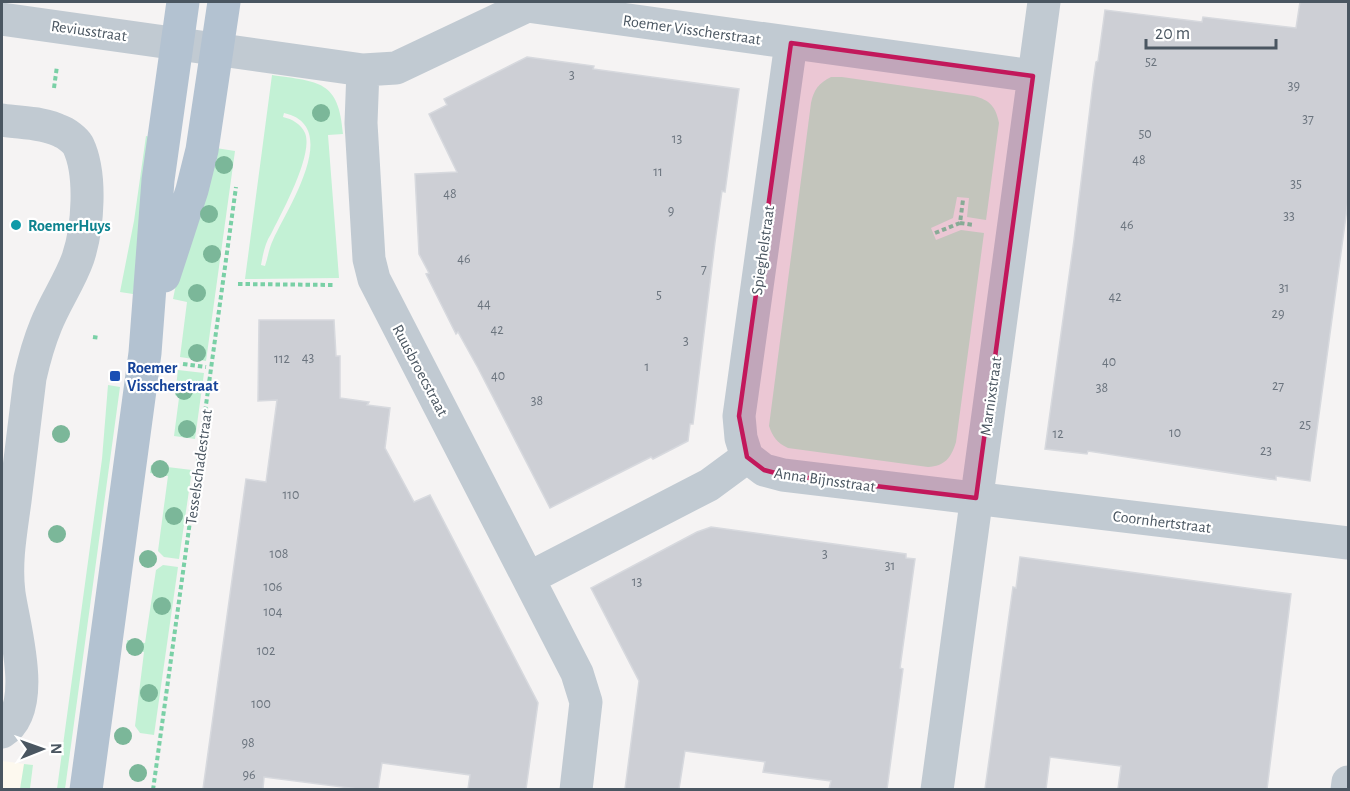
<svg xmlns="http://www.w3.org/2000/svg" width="1350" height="791" viewBox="0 0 1350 791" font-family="'Alegreya Sans',sans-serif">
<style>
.commercial{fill:#fdf9ef}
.green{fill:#c3f1d5;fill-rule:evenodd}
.building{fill:#cdcfd5;stroke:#d7d9de;stroke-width:1.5}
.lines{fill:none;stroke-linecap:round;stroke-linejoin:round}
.path{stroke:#7ad0a6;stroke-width:4;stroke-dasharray:4.5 3;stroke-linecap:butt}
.minor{stroke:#c1cad2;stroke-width:33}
.major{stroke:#b3c2d1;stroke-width:33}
.tree{fill:#7bb799}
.marked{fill:#c2185b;fill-opacity:0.2;stroke:#c2185b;stroke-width:4.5;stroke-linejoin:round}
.culture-dot{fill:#0f9aa8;stroke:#fff;stroke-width:2}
.transit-dot{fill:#1a4fb4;stroke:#fff;stroke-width:2}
.labels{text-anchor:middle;stroke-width:4.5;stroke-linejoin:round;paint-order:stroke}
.number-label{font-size:14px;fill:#6b747e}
.street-label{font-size:16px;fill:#4a5661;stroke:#fff}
.culture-label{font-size:16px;font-weight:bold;fill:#0d838f;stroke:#fff;text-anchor:start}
.transit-label{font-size:16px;font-weight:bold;fill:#164399;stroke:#fff;text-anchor:start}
</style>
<rect width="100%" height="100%" fill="#f5f3f3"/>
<path class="commercial" d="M2,761L33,765L30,789L2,790Z"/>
<path class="green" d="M272,75C319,82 339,80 343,134L328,135L339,278L245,279ZM284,113C343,126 287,209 273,240C269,248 268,257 265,266L261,265C263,254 265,243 271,234C281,214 314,154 305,133C301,124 292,119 283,117Z
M831,77H842L974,96C990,100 996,107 999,123L986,220L967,217L969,198L957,197L953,218L931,228L936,240L961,230L984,233L956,442C951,458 945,466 928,467L788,448C777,443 773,437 769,426L811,103C814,89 819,83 831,77Z
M146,136L154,138L133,294L120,292L134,221Z
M216,148L235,151L206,361L180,357L187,302L173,299L179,269Z
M178,370L204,373L195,439L174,436L179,398L175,395Z
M108,385L120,387L65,789H57L102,459Z
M151,465L192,470L179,559L164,557L158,551L168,476L150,473Z
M163,565L178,567L154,735L140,733L135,726L144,652L126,650L127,640L145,643L156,570Z
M24,764L33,765L30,789H20Z"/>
<path class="building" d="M1300,2H1348V201L1310,481L1276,476V480L1088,451L1087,454L1045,449L1074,240L1093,83L1096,62L1098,61L1105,10L1202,22L1203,17L1296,28Z
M527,57L594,66L593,69L739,89L725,192L722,191L715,242L693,424H690L688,441L653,459L651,457L550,508L478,368L458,332L456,334L426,274L429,273L419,254L415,174L457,172L429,114L447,105L444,99Z
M259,320H334L336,356H340V398L369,402L367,405L390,408L385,448L414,502L430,495L538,703L526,789H468L470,775L382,763L378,789H358L264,777L263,789H203L246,479L266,482L277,400L258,401Z
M711,527L906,554V558L915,559L900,668L903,669L887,789H829L831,781L763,772L765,762L685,751L679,789H625L639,681L591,588L697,532Z
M1020,557L1291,594L1267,789H1118L1121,766L1050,757L1046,789H985L1013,587L1016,588Z"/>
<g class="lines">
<path class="path" d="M54,88L57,66
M960,223L974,225
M935,233L960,223L963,200
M238,284L335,285
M93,337L100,338
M183,364L206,367
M153,790L236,187"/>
<path class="minor" d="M2,19L363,70L396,68L527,6L1033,76
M363,70L361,123L369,259L374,279L577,673L586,702L576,790
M2,120C20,123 43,122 60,131C66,133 75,140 78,145C92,174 88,228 78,258C70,281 55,302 46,325C39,342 34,360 30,378C25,419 20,460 15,501C11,531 5,562 9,593C14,628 39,709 2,732
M747,457L741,438L739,416L791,43
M529,578L709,485L747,457L764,470L783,475L1348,543
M937,790L1044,2
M1347,790L1348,782"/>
<path class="major" d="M164,276L192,190L202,150L224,2
M86,790L145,353L158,180L183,2"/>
</g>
<g class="tree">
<circle cx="321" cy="113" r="9"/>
<circle cx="224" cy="165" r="9"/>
<circle cx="209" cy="214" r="9"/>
<circle cx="212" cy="254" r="9"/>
<circle cx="197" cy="293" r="9"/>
<circle cx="197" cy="353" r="9"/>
<circle cx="184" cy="391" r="9"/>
<circle cx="187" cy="429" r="9"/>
<circle cx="61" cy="434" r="9"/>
<circle cx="160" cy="469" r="9"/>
<circle cx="174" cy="516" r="9"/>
<circle cx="57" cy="534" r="9"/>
<circle cx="148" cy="559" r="9"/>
<circle cx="162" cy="606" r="9"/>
<circle cx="135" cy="647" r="9"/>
<circle cx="149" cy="693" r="9"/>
<circle cx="123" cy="736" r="9"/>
<circle cx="138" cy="773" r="9"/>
</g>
<path class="marked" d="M791,43L1033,76L976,498L783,475L764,470L747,457L739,416Z"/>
<circle class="culture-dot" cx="16" cy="225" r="6"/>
<rect class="transit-dot" x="109" y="370" width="12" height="12" rx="3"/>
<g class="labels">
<g class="number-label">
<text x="1151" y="66">52</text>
<text x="572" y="79">3</text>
<text x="1294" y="90">39</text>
<text x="1308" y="123">37</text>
<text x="1145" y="138">50</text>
<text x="677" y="143">13</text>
<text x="1139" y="164">48</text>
<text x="658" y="176">11</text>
<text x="1296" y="188">35</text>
<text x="450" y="198">48</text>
<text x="671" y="215">9</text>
<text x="1289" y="220">33</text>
<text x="1127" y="229">46</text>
<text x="464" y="263">46</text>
<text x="704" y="273">7</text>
<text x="1284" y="292">31</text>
<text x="659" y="299">5</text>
<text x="1115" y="301">42</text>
<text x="484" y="308">44</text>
<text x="1278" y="318">29</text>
<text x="497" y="334">42</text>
<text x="686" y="345">3</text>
<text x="308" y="362">43</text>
<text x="282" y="363">112</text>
<text x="1109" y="366">40</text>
<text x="647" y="371">1</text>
<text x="498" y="380">40</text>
<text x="1278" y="390">27</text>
<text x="1102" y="392">38</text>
<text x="537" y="405">38</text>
<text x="1305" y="429">25</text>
<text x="1175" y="437">10</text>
<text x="1058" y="438">12</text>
<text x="1266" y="455">23</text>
<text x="291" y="499">110</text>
<text x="279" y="558">108</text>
<text x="825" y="558">3</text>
<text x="890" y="570">31</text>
<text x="637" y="586">13</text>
<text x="273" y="591">106</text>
<text x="273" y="616">104</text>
<text x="266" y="655">102</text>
<text x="261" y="708">100</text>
<text x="248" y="747">98</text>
<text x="249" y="779">96</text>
</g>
<g class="street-label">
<text transform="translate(692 29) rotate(8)" y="6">Roemer Visscherstraat</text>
<text transform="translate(89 30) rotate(8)" y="6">Reviusstraat</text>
<text transform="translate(762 250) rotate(-82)" y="6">Spieghelstraat</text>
<text transform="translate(421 370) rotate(62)" y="6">Ruusbroecstraat</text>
<text transform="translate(990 396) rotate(-82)" y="6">Marnixstraat</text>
<text transform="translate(198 467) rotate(-82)" y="6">Tesselschadestraat</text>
<text transform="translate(825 479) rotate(8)" y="6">Anna Bijnsstraat</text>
<text transform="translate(1162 521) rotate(7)" y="6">Coornhertstraat</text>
</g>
<g class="culture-label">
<text x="28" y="231">RoemerHuys</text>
</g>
<g class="transit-label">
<text x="127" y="373">Roemer<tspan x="127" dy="18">Visscherstraat</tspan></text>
</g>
</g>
<rect width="1350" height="791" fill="none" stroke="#4a5661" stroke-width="6"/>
<g transform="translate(42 749) rotate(89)" stroke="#ffffff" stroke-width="4.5" paint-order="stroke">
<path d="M0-4.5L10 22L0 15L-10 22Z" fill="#4a5661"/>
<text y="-9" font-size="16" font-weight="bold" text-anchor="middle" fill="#4a5661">N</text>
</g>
<path d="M1146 39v9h130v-9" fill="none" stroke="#4a5661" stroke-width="3"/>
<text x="1155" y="39" font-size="18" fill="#4a5661" stroke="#ffffff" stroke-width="4.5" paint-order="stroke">20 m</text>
</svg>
